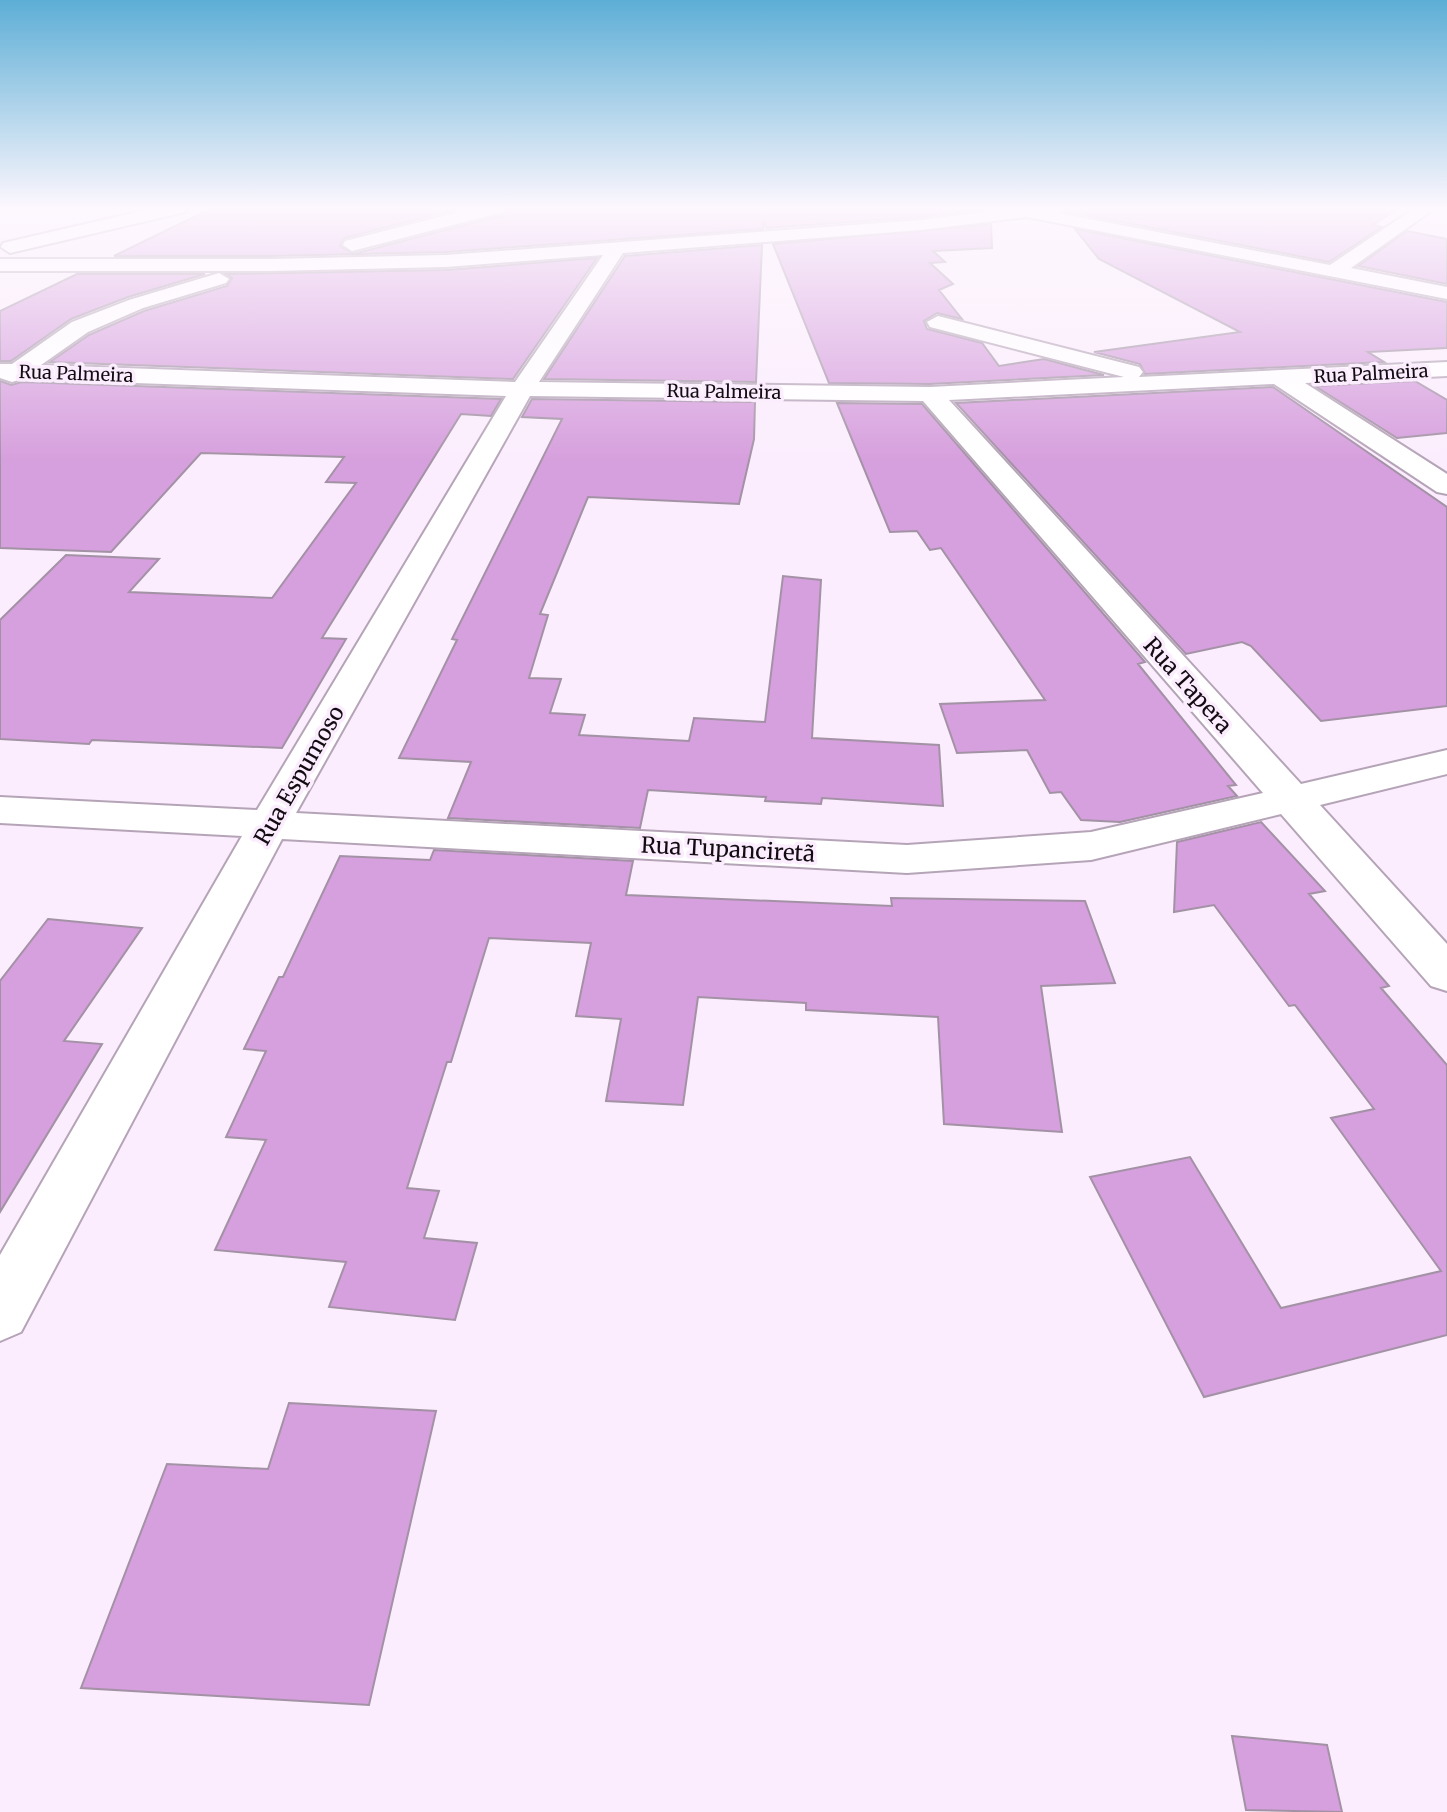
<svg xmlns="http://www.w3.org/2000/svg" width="1447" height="1812" viewBox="0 0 1447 1812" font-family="Merriweather,serif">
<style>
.building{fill:#d69fdd;stroke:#a392a5;stroke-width:2}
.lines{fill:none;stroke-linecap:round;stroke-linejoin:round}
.minor-casing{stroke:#b5a4b7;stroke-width:4}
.minor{fill:#fff;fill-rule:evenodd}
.labels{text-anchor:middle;stroke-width:7;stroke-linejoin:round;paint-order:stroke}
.far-street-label{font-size:18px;fill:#120c12;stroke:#fbedfd}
.street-label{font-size:22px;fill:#120c12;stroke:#fbedfd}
</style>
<rect width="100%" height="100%" fill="#fbedfd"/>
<path class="building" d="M212,208H461L344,238L340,246L353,254L504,215L508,208H986L921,217L766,228L763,221V229L446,252L271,256H114Z
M1067,208H1399L1373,225L1382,227L1329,262L1065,211Z
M991,224L992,248L933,251L945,262L930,263L953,284L939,290L962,319L937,313L924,321L927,329L982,343L999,366L1044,359L1104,375L930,384L829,383L773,244Z
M1075,229L1447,302V348L1368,352L1384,362L1145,374L1140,364L1094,352L1240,332L1099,259Z
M1407,231L1447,239V284L1358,266Z
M762,245L756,382L544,379L625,256Z
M597,258L513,379L50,362L89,335L144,311L227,286L232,278L226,274L446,270Z
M77,274H205L128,297L71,319L11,361H0V311Z
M0,381L11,385L22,382L501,399L491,416L461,414L322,638L346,639L282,748L92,740L89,744L0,739V620L66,555L159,559L129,592L272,598L356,483L326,482L344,457L201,453L111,552L0,548Z
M1415,381L1447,400V433L1397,438L1315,386Z
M1273,387L1447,507V706L1321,721L1251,646L1242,642L1186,654L956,403Z
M532,399L755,402L754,439L739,504L588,497L540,614L548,615L529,678L561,679L550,713L585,715L579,735L689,741L694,718L765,722L783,576L821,580L812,738L939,745L943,806L822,798L821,804L765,801L766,797L648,790L640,828L448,818L471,762L399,758L457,640L452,639L562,419L522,417Z
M837,403L922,404L1145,662L1138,664L1236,785L1228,786L1237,796L1120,822L1081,820L1061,792L1050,793L1027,750L957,753L940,704L1045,700L941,548L930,550L917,531L890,532Z
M1261,822L1325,891L1309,894L1389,986L1381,988L1447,1065V1335L1204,1397L1090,1177L1190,1157L1281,1308L1441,1271L1331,1118L1374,1109L1295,1005L1289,1006L1214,905L1174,912L1177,842Z
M434,850L633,861L626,895L892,906L891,898L1085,901L1115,983L1041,986L1062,1132L944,1124L938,1017L806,1010V1003L698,997L683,1105L606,1101L621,1019L576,1016L591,943L489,938L451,1062H447L407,1188L439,1191L424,1238L477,1243L455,1320L329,1307L346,1262L215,1250L266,1140L226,1137L266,1051L244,1049L279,977H283L340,856L430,860Z
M48,919L142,928L64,1041L102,1044L0,1212V981Z
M289,1403L436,1411L369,1705L81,1688L167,1464L268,1469Z
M1232,1736L1327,1745L1342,1812L1246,1810Z"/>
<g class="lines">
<g class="minor-casing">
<path id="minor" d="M155,208H187L185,212L10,253L1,247L3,243Z
M475,208H505L503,212L352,251L343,245L345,241Z
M1012,208H1064L1058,213L1330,265L1415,208H1435L1351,268L1447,287V299L1027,217L921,230L623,253L539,382L930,387L1124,377L930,327L927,322L938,316L1139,367L1143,372L1139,377L1447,362V376L1305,383L1447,474V494L1437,492L1274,384L949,400L1301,784L1447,750V774L1320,805L1447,944V991L1431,986L1281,814L1091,860L907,873L282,839L21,1332L0,1341V1255L242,836L0,823V797L257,810L506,396L22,379L12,382L0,378V364H12L72,322L129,300L219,273L229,279L226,283L143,308L88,332L41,365L515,382L603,255L446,267L271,271H0V259H271L446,255L921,220ZM530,396L923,401L1263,793L1091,832L907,845L296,813Z"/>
</g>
<use href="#minor" class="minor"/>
</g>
<linearGradient id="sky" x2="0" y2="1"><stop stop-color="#5daed6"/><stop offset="0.45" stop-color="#fdf7fe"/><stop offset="1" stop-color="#fdf7fe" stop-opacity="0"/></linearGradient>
<rect width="1447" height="462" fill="url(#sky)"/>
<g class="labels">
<g class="far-street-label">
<text transform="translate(76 374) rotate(2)" y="6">Rua Palmeira</text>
<text transform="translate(1371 374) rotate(-3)" y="6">Rua Palmeira</text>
<text transform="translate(724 392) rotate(1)" y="6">Rua Palmeira</text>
</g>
<g class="street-label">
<text transform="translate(1188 685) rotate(48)" y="8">Rua Tapera</text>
<text transform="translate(299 775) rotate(-60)" y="8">Rua Espumoso</text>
<text transform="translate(728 849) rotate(3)" y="8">Rua Tupanciretã</text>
</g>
</g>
</svg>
